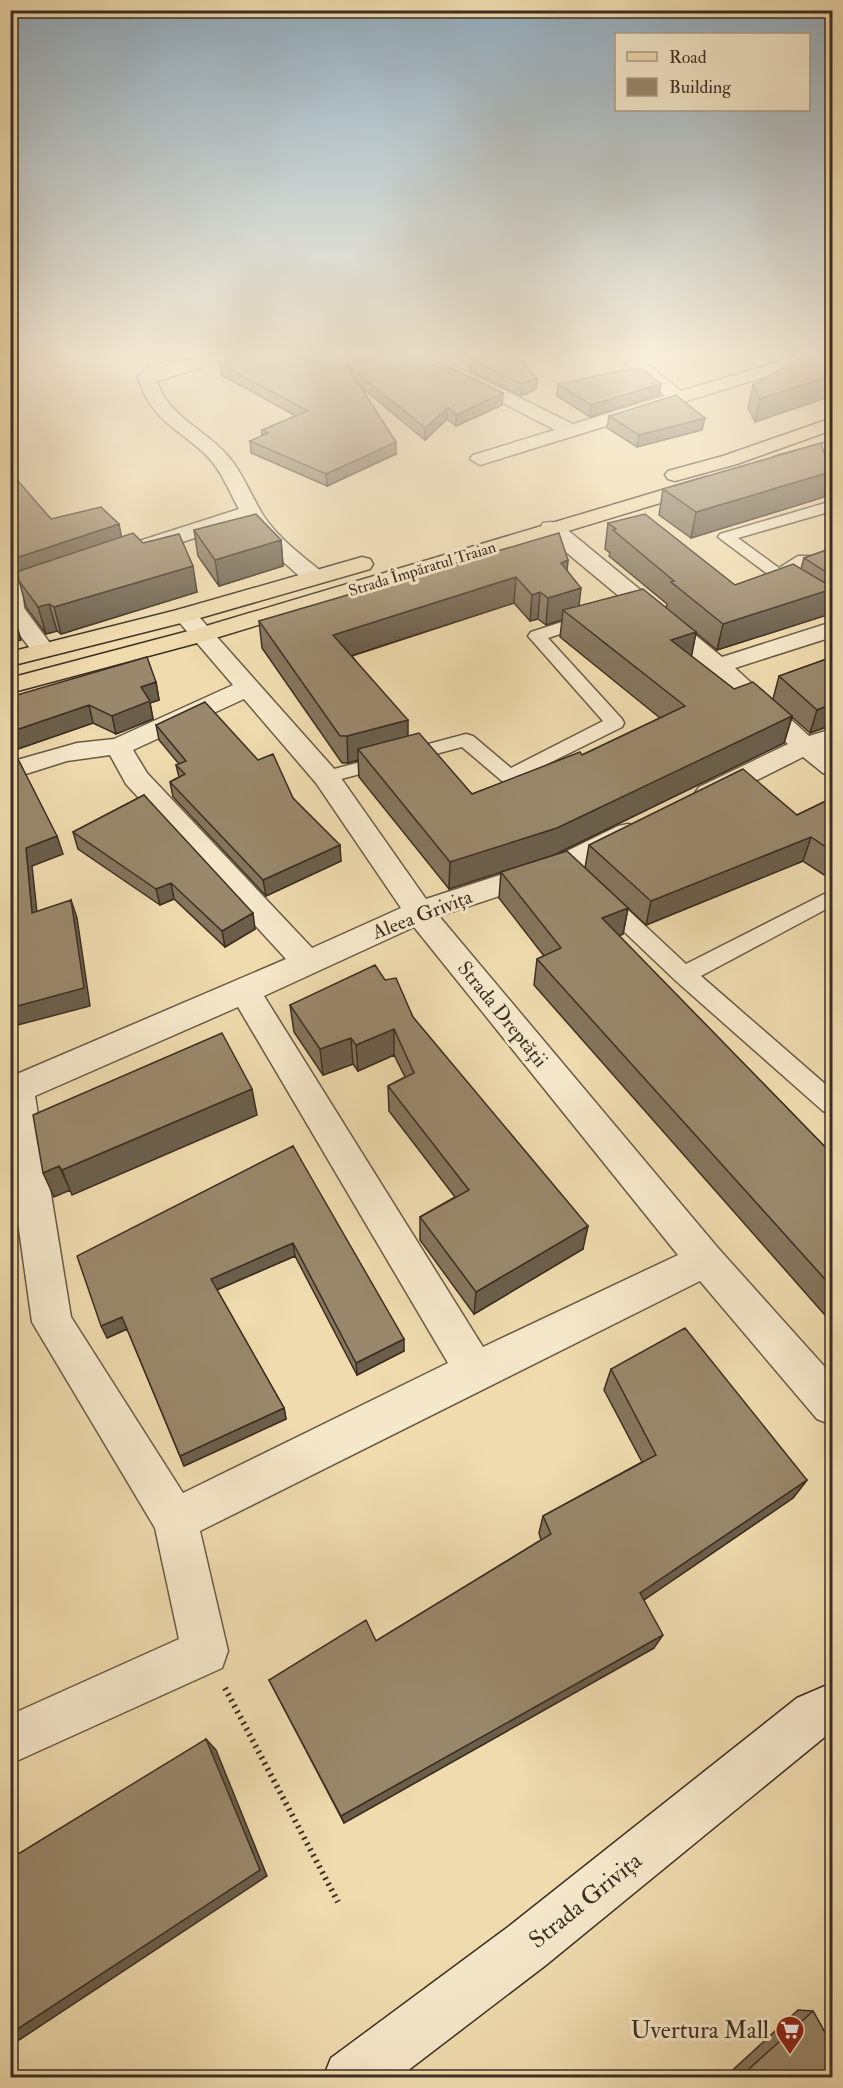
<svg xmlns="http://www.w3.org/2000/svg" width="843" height="2088" viewBox="0 0 843 2088" font-family="'IM FELL Double Pica',serif">
<style>
.lines{fill:none;stroke-linecap:round;stroke-linejoin:round}
.service-casing{stroke:#695a45;stroke-width:3}
.minor-casing{stroke:#695a45;stroke-width:3}
.secondary-casing{stroke:#3c2f22;stroke-width:3}
.primary-casing{stroke:#3c2f22;stroke-width:3}
.path{stroke:#3c2f22;stroke-width:6;stroke-dasharray:2 4.5;stroke-linecap:butt}
.service{fill:#f5e8ca;fill-rule:evenodd}
.minor{fill:#f5e8ca;fill-rule:evenodd}
.secondary{fill:#f5e8ca;fill-rule:evenodd}
.primary{fill:#efdbae;fill-rule:evenodd}
.wall{fill:#84755c;stroke:#3c2f22;stroke-width:1.5;fill-rule:evenodd}
.shaded-wall{fill:#6b5f4b;stroke:#3c2f22;stroke-width:1.5}
.building{fill:#99886b;stroke:#3c2f22;stroke-width:1.5}
.labels{text-anchor:middle;stroke-width:6;stroke-linejoin:round;paint-order:stroke}
.far-street-label{font-size:16px;fill:#3c2f22;stroke:#f5e8ca}
.street-label{font-size:20px;fill:#3c2f22;stroke:#f5e8ca}
.near-street-label{font-size:24px;fill:#3c2f22;stroke:#f5e8ca}
.near-poi-label{font-size:24px;fill:#3c2f22;stroke:#f5e8ca;text-anchor:end}
</style>
<rect width="100%" height="100%" fill="#efdbae"/>
<filter id="stains"><feTurbulence type="fractalNoise" baseFrequency=".00333" numOctaves="4"/><feColorMatrix values="0 0 0 0 .2 0 0 0 0 .09 0 0 0 0 .02 0 0 0 .5 -.17"/></filter>
<radialGradient id="worn" r=".72"><stop offset=".6" stop-color="#630" stop-opacity="0"/><stop offset="1" stop-color="#630" stop-opacity=".3"/></radialGradient>
<g class="lines">
<g class="service-casing">
<path id="service" d="M832,501V511L738,538L779,568L798,556H810L812,559L810,562L785,578H773L718,537L720,534Z
M593,612L601,617L599,621L548,638L622,719L624,723L622,727L509,783L502,781L462,747L326,783L319,781L316,777L319,773L466,734L473,736L511,768L603,721L528,636L531,632Z
M602,890L610,893L686,964L832,890V906L701,976L832,1090V1114L823,1111L676,981L594,903L591,898L594,893Z"/>
</g>
<g class="minor-casing">
<path id="minor" d="M157,353H175L164,367L211,353H238L235,357L157,381C169,418 204,428 228,456C243,473 251,496 263,515C278,538 301,555 322,572L325,577L322,582H306L271,551L246,521L146,554H130L127,549L130,544L239,509C229,491 222,472 208,457C179,428 152,422 138,378Z
M407,353H429L573,424L665,396L614,353H633L681,391L808,353H832V356L480,465L470,459L473,455L555,430Z
M551,522L559,523L722,657L832,622V637L735,668L809,736L832,729V746L825,748L832,754V775L823,773L803,757L719,799L709,802L699,799L695,793L699,787L788,744L709,671L543,533L540,528L543,523Z
M64,567L72,569L75,574L72,579L23,597L24,608L55,650L51,655L43,657L35,655L10,622V585Z
M185,608L193,610L336,771L426,899L555,857L618,826L628,824L638,826L642,833L638,840L575,871L439,916L718,1248L832,1375V1425L817,1419L700,1281L200,1531L228,1651L222,1668L10,1764V1715L179,1639L155,1528L32,1322L10,1165V1077L286,959L126,784L110,755L67,761L10,779V762L77,743L114,739L233,685L173,615L177,610ZM244,699L316,783L401,908L312,948L147,773L133,750ZM414,927L678,1255L483,1347L264,996ZM238,1007L448,1363L183,1493L71,1317L35,1096Z"/>
</g>
<g class="secondary-casing">
<path id="secondary" d="M832,1683V1731L546,1965L398,2078H323L331,2058L508,1927L797,1698Z"/>
</g>
<g class="primary-casing">
<path id="primary" d="M832,418V430L737,464L675,481L668,479L665,475L668,471L723,456Z
M832,441V453L781,467L774,465L771,461L774,457Z
M706,477L713,479L716,483L713,487L212,639L10,693V678L196,629Z
M362,557L370,559L373,564L370,569L193,620L10,666V652L177,610Z"/>
</g>
<path class="path" d="M225,1688L338,1902"/>
<use href="#service" class="service"/>
<use href="#minor" class="minor"/>
<use href="#secondary" class="secondary"/>
<use href="#primary" class="primary"/>
</g>
<path class="wall" d="M419,353L503,393L502,405L456,426L447,419L425,440L361,387L396,454L327,486L251,453L250,441L262,436V430L296,416L221,375L220,364Z
M810,353L755,422L748,408L753,385Z
M470,359L537,378L536,389L521,396L469,370Z
M558,384H661L659,395L590,417L557,396Z
M609,416L702,430L637,447L607,428Z
M10,474L51,519L122,537L197,592L61,634L57,631L46,634L26,607L19,580L10,583Z
M663,489L824,497L691,538L659,515Z
M608,523L735,585L801,569L804,558L832,548V596L827,615L717,650L696,633L691,656L734,689L773,699L779,676L832,657V725L810,733L792,717L784,743L554,855L449,889L359,777L358,760L348,763H342L262,648L259,621L568,560L567,570L579,606L666,608L667,604L609,556L610,553L605,549ZM514,603L530,621L538,619L546,625L562,620L560,637L660,718L582,755L472,794L408,736L352,656Z
M194,530L281,540L283,566L219,586L198,556Z
M156,682L159,700L150,703L153,719L116,734L93,723L12,751L15,758L10,761V697Z
M156,725L293,798L341,861L266,896L173,797L170,782L179,777L176,765L179,764L159,740Z
M144,795L255,929L225,947L174,899L160,905L78,849L73,832Z
M832,798V880L803,861L646,925L585,868L589,845L797,815Z
M501,872L628,908L623,934L619,936L832,1154V1323L534,985L537,959L544,956L499,898Z
M385,980L413,1017L583,1249L474,1314L420,1240V1217L455,1197L389,1111L388,1086L405,1077L394,1055L358,1071L353,1064L323,1075L294,1032L290,1005Z
M293,1146L404,1351L357,1375L295,1256L217,1290L284,1408L286,1419L184,1466L127,1329L107,1338Z
M611,1369L807,1480L793,1498L644,1600L654,1648L344,1823L269,1680L376,1641L541,1540L539,1533L543,1516L642,1462L604,1390Z
M798,2010L813,2011L824,2031L832,2028V2078H724Z"/>
<path class="shaded-wall" d="M832,375V396L755,422L760,399Z
M537,378L536,389L521,396L522,384Z
M661,384L659,395L590,417L591,405Z
M503,393L502,405L456,426V415Z
M448,407L447,419L425,440V428Z
M705,418L702,430L637,447L639,435Z
M396,442V454L327,486L326,474Z
M830,472L824,497L691,538L696,512Z
M119,524L123,545L10,583V560Z
M281,540L283,566L219,586L215,560Z
M568,560L565,587L561,563Z
M193,566L197,592L61,634L54,607Z
M516,577L514,603L335,661L333,635Z
M581,588L578,615L563,610L562,620L546,625L548,598Z
M832,589V596L827,615L717,650L723,624Z
M540,592L538,619L530,621L532,595Z
M49,604L57,631L46,634L38,607Z
M15,619L21,640L10,643V620Z
M696,632L691,659L671,640Z
M156,682L159,700L150,703L153,719L116,734L112,716L141,687Z
M832,704V725L810,733L817,710Z
M89,705L93,723L12,751L15,758L10,761V732Z
M792,716L784,743L554,855L449,889L450,862Z
M408,720V747L358,749V760L348,763L347,736Z
M57,836L63,854L32,866L39,931L32,913L26,848Z
M811,837L803,861L646,925L651,901Z
M340,845L341,861L266,896L263,880Z
M171,883L174,899L160,905L156,889Z
M71,900L77,918L90,1006L10,1027V1008Z
M628,908L623,934L598,944L602,918Z
M253,913L255,929L225,947L222,931Z
M394,1029V1055L358,1071L356,1045Z
M351,1038L353,1064L323,1075L320,1049Z
M252,1089L257,1115L72,1195L62,1170Z
M59,1166L70,1190L54,1197L43,1173Z
M10,1184L13,1215L10,1272Z
M588,1226L583,1249L474,1314L476,1292Z
M293,1243L295,1256L214,1291L211,1279Z
M122,1317L127,1329L107,1338L101,1326Z
M404,1339V1351L357,1375L356,1363Z
M284,1408L286,1419L184,1466L180,1456Z
M807,1480L793,1498L632,1608L640,1593Z
M663,1635L654,1648L344,1823L341,1816Z
M206,1739L216,1750L267,1876L10,2046V2034Z"/>
<path class="building" d="M254,353H419L503,393L456,415L448,407L425,428L346,364L396,442L326,474L250,441L268,433L262,430L308,411L220,364Z
M515,353L537,378L522,384L470,359Z
M810,353H832V375L760,399L753,385Z
M643,369L661,384L591,405L558,384L624,370Z
M676,395L705,418L639,435L609,416Z
M821,443L830,472L696,512L663,489Z
M10,474H12L51,519L101,507L119,524L10,560Z
M256,514L281,540L215,560L194,530Z
M645,514L735,585L793,564L832,587V589L723,624L671,582L674,581L613,530L616,529L608,523Z
M133,533L143,543L179,534L193,566L54,607L49,604L38,607L19,581L18,572L22,570Z
M559,533L568,560L561,563L581,588L548,598L540,592L532,595L516,577L333,635L408,720L347,736H340L259,621Z
M832,548V576L804,558Z
M643,589L696,632L671,640L734,689L753,682L792,716L557,828L450,862L358,749L419,733L472,794L580,752L582,755L685,706L563,610Z
M10,613L15,619L10,620Z
M147,657L156,682L141,687L150,701L112,716L89,705L10,732V697Z
M832,657V704L817,710L779,676Z
M205,702L258,760L273,754L293,798L340,845L263,880L170,782L185,774L176,765L186,761L156,725Z
M18,759L57,836L26,848L32,913L71,900L84,988L10,1008V761Z
M743,769L797,815L832,798V851L811,837L651,901L589,845Z
M144,795L253,913L222,931L171,883L156,889L73,832Z
M567,851L628,908L602,918L832,1154V1287L537,959L561,948L501,872Z
M375,965L385,980L396,978L413,1017L588,1226L476,1292L420,1217L469,1190L388,1086L414,1073L394,1029L356,1045L351,1038L320,1049L290,1005Z
M222,1033L252,1089L62,1170L59,1166L43,1173L33,1115Z
M293,1146L404,1339L356,1363L293,1243L211,1279L284,1408L180,1456L122,1317L101,1326L77,1256Z
M685,1328L807,1480L640,1593L663,1635L341,1816L269,1680L366,1620L376,1641L551,1534L543,1516L656,1455L611,1369Z
M206,1739L260,1870L10,2034V1859Z
M813,2011L827,2036L832,2034V2078H739Z"/>
<linearGradient id="sky" x2="0" y2="1"><stop stop-color="#92acbe"/><stop offset="0.55" stop-color="#f8efdb"/><stop offset="1" stop-color="#f8efdb" stop-opacity="0"/></linearGradient>
<rect width="843" height="645" fill="url(#sky)"/>
<defs>
<g id="supermarket-pin" transform="scale(1.5)"><path d="M0 17L-7.5 6A9.5 9.5 0 1 1 7.5 6Z" fill="#8f2418" stroke="#f5e8ca"/><path d="M-6-5.5h2.5l.6 2H6L4.5 2H-2.5L-4.4-4H-6ZM-1.5 3.2a1.3 1.3 0 1 0 .1 0ZM3 3.2a1.3 1.3 0 1 0 .1 0Z" fill="#fff"/></g>
</defs>
<g fill-rule="evenodd">
<use href="#supermarket-pin" x="790" y="2030"/>
</g>
<g class="labels">
<g class="far-street-label">
<text transform="translate(422 568) rotate(-17)" y="6">Strada Împăratul Traian</text>
</g>
<g class="street-label">
<text transform="translate(422 914) rotate(-21)" y="7">Aleea Grivița</text>
<text transform="translate(503 1014) rotate(51)" y="7">Strada Dreptății</text>
</g>
<g class="near-street-label">
<text transform="translate(585 1900) rotate(-39)" y="8">Strada Grivița</text>
</g>
<g class="near-poi-label">
<text x="769" y="2038">Uvertura Mall</text>
</g>
</g>
<rect width="843" height="2088" fill="none" stroke="#efdbae" stroke-width="36"/>
<rect x="12" y="12" width="819" height="2064" fill="none" stroke="#3c2f22" stroke-width="3"/>
<rect x="18" y="18" width="807" height="2052" fill="none" stroke="#3c2f22" stroke-width="1.5"/>
<rect x="615" y="33" width="195" height="78" fill="#f5e8ca" stroke="#ab9e87" stroke-width="1.5"/>
<rect x="627" y="52" width="30" height="9" fill="#efdbae" stroke="#ab9e87" stroke-width="1.5"/>
<text x="669" y="63" font-size="18" fill="#3c2f22">Road</text>
<rect x="627" y="78" width="30" height="18" fill="#99886b" stroke="#ab9e87" stroke-width="1.5"/>
<text x="669" y="93" font-size="18" fill="#3c2f22">Building</text>
<rect width="100%" height="100%" filter="url(#stains)"/>
<rect width="100%" height="100%" fill="url(#worn)"/>
</svg>
